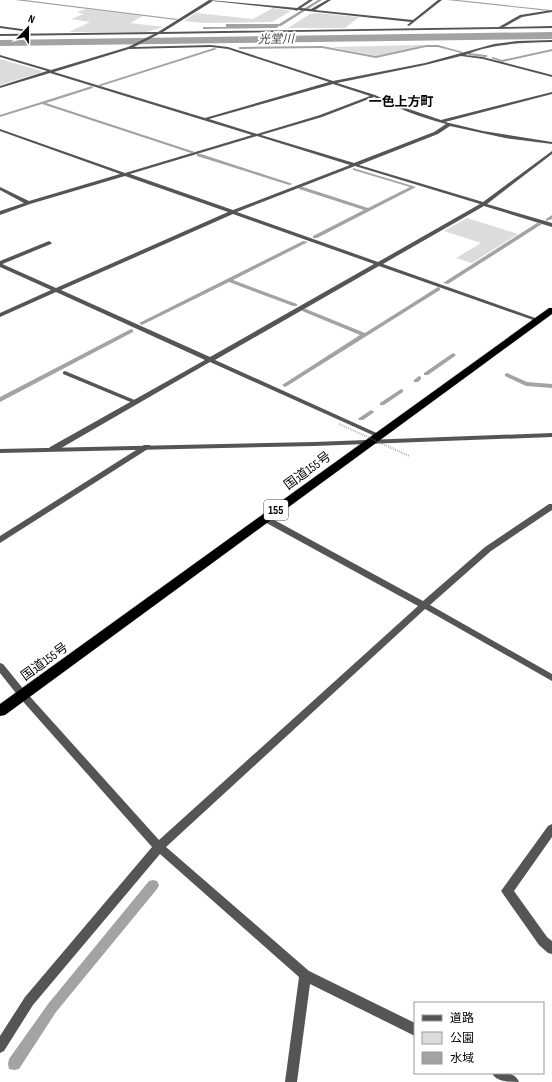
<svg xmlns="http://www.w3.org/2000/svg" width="552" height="1082" viewBox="0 0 552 1082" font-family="'Sofia Sans Condensed','Noto Sans JP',sans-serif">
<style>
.green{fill:#dcdcdc}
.water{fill:#a3a3a3}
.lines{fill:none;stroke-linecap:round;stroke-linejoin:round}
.stream{fill:#a3a3a3;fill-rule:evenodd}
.trunk-casing{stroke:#dbdbdb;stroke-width:1}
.service{fill:#555;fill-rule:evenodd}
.minor{fill:#555;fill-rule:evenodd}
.tertiary{fill:#555;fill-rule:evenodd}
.trunk{fill:#000;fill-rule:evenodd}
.path-bridge{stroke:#777;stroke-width:2;stroke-dasharray:0.5 1.5;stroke-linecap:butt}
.labels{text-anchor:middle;stroke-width:4;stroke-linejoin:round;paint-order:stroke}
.far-water-label{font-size:12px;font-style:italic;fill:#444;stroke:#fff}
.shield{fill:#fff;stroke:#4c4c4c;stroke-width:1}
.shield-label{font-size:12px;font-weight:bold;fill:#000}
.far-quarter-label{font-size:13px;font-weight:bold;fill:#000;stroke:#fff}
.street-label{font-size:13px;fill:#000;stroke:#fff}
</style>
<rect width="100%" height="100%" fill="#fff"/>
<path class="green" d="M273,8L291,11L272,22L204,23L184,21L196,13L253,19Z
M86,9L143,16L130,23L164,27L146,32H69L90,22L71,19L83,14L77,12Z
M316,13L359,17L345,28H288L310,14Z
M421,45L423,46L378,56L331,47Z
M0,59L42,71V72L0,85Z
M467,218L518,234L472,263L456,258L481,243L444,231Z"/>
<path class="water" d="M226,24H283L276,28L203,29V27H226Z
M552,32V39L0,46V40Z"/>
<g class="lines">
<path class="stream" d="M15,0H25L178,19L176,20Z
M318,0H322L281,26L270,25L279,24Z
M447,0H458L551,10L549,11Z
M426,45H438L463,52L461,53L438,47H426L376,58L322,48L240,49L238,48L240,47L322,46L376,56Z
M214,48L217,49L101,86L98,85Z
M552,49V51L502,62L491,58L493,57L502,60Z
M469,53L486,55L488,56L486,57L468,55Z
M92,86L93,88L46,103L195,152L191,153L42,104L0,117V115Z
M197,154H201L293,184L289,185L197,156Z
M353,168L416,187L317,238H313V236L364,210L299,189V187H303L368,208L410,187L353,170Z
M552,215V219L546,221V219Z
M537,223L542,224L448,284L443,283Z
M303,241L308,242L233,280L297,304V306H293L229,282L144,324L142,325L139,323Z
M438,287L440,288V290L287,386L285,387L282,385L360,335L302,311V309H306L365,333Z
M131,329L133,330V332L0,402V397Z
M453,353L456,355L455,356L428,375H424V373Z
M507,373L527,382L552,384V388L526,386L505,376V374Z
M419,376L421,377V379L418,382H414V380Z
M401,389L403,390V392L384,405H380V403Z
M371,410L373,411L374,412L373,413L363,420H359L358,419L359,418Z
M153,880L157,881L159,885L157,889L56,1012L19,1069L14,1070L9,1069L8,1064L9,1059L48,1004L149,881Z"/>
<g class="trunk-casing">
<path id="trunk" d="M549,308H552V314L5,715L0,716V704Z"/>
</g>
<path class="service" d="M49,241L52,243L51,244L0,265V261Z
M65,371L137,401L138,402L135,404L133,403L63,374V372Z"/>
<path class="minor" d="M209,0L297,8L309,0H313L301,8L311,9L327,0H331L315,10L413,20L438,0H442L409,26L407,25L411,22L298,10L296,11L295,10L213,1L163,32L499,27L520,15L552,10V12L522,17L504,27L552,26V28L159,34L134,47L211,45L228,47L333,81L425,63L494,44L517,41L552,40V42C522,43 493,43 465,55L483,57L552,75V77L483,59L461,56L425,65L337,83L375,95L397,105L441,120L552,92V94L445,122L483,131L552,142V144L505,138L450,126L438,134L359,165L483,202L552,151V154L487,204L552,223V227L484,206L383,264L541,320L538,322L536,321L379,266L215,360L381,435L383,436L381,437H377L210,362L56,451H50L49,449L50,447L205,360L56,292L0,317V313L51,290L0,267V263L56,288L228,212L125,176L30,204L0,215V211L24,203L0,190V187L29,201L120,174L0,131V129L125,173L252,135L50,73L0,88V86L47,71L0,57V55L51,70L128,47L154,34L0,36V34L158,32ZM211,47L228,49L329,82L205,118L54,72L129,49ZM333,84L370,96L320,115L257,134L209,119ZM374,97C397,108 422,118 446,124L434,132L354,163L261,135L322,117ZM257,136L350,165L233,210L130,174ZM355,166L480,204L378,262L237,212ZM233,214L374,264L210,357L61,290Z
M0,26L29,30L31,31L29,32L0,28Z
M144,445H150L151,447L0,543V536Z
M549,504H552V510L491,551L430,605L552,674V681L425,609L166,847L309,971L415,1023V1036L310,984L297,1082H285L299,977L160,854L33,1005L4,1051L0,1053V1036L25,997L152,847L19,697L0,673V663L3,664L25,691L159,840L418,606L261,520L260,518L261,516H267L423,601L485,547Z
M552,824V837L514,891L547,937L552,941V954L548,953L539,945L501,891L548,826Z
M492,1073C502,1073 515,1071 519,1082C509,1082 496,1082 492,1073Z"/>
<path class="tertiary" d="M552,433V437L314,446L0,453V449L314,442Z"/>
<use href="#trunk" class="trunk"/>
<path class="path-bridge" d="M339,424L409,456"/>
</g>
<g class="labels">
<g class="far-water-label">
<text transform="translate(276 39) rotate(-1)" y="4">光堂川</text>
</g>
<rect class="shield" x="264" y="500" width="24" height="20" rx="3"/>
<g class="shield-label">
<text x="276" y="514">155</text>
</g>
<g class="far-quarter-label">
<text x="401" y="106">一色上方町</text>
</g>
<g class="street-label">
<text transform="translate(307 470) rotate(-36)" y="5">国道155号</text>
<text transform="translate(44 661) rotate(-36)" y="5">国道155号</text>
</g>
</g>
<rect x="414" y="1002" width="130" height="72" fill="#ffffff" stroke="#999999"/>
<rect x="422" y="1015" width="20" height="6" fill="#555555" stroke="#999999"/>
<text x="450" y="1022" font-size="12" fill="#000000">道路</text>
<rect x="422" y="1032" width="20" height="12" fill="#dcdcdc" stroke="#999999"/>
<text x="450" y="1042" font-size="12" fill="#000000">公園</text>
<rect x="422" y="1052" width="20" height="12" fill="#a3a3a3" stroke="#999999"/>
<text x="450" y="1062" font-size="12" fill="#000000">水域</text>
<g transform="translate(28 28) rotate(22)" stroke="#ffffff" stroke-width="3" paint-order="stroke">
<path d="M0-3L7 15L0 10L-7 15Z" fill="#000000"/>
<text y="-6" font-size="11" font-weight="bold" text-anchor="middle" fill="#000000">N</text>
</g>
</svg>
